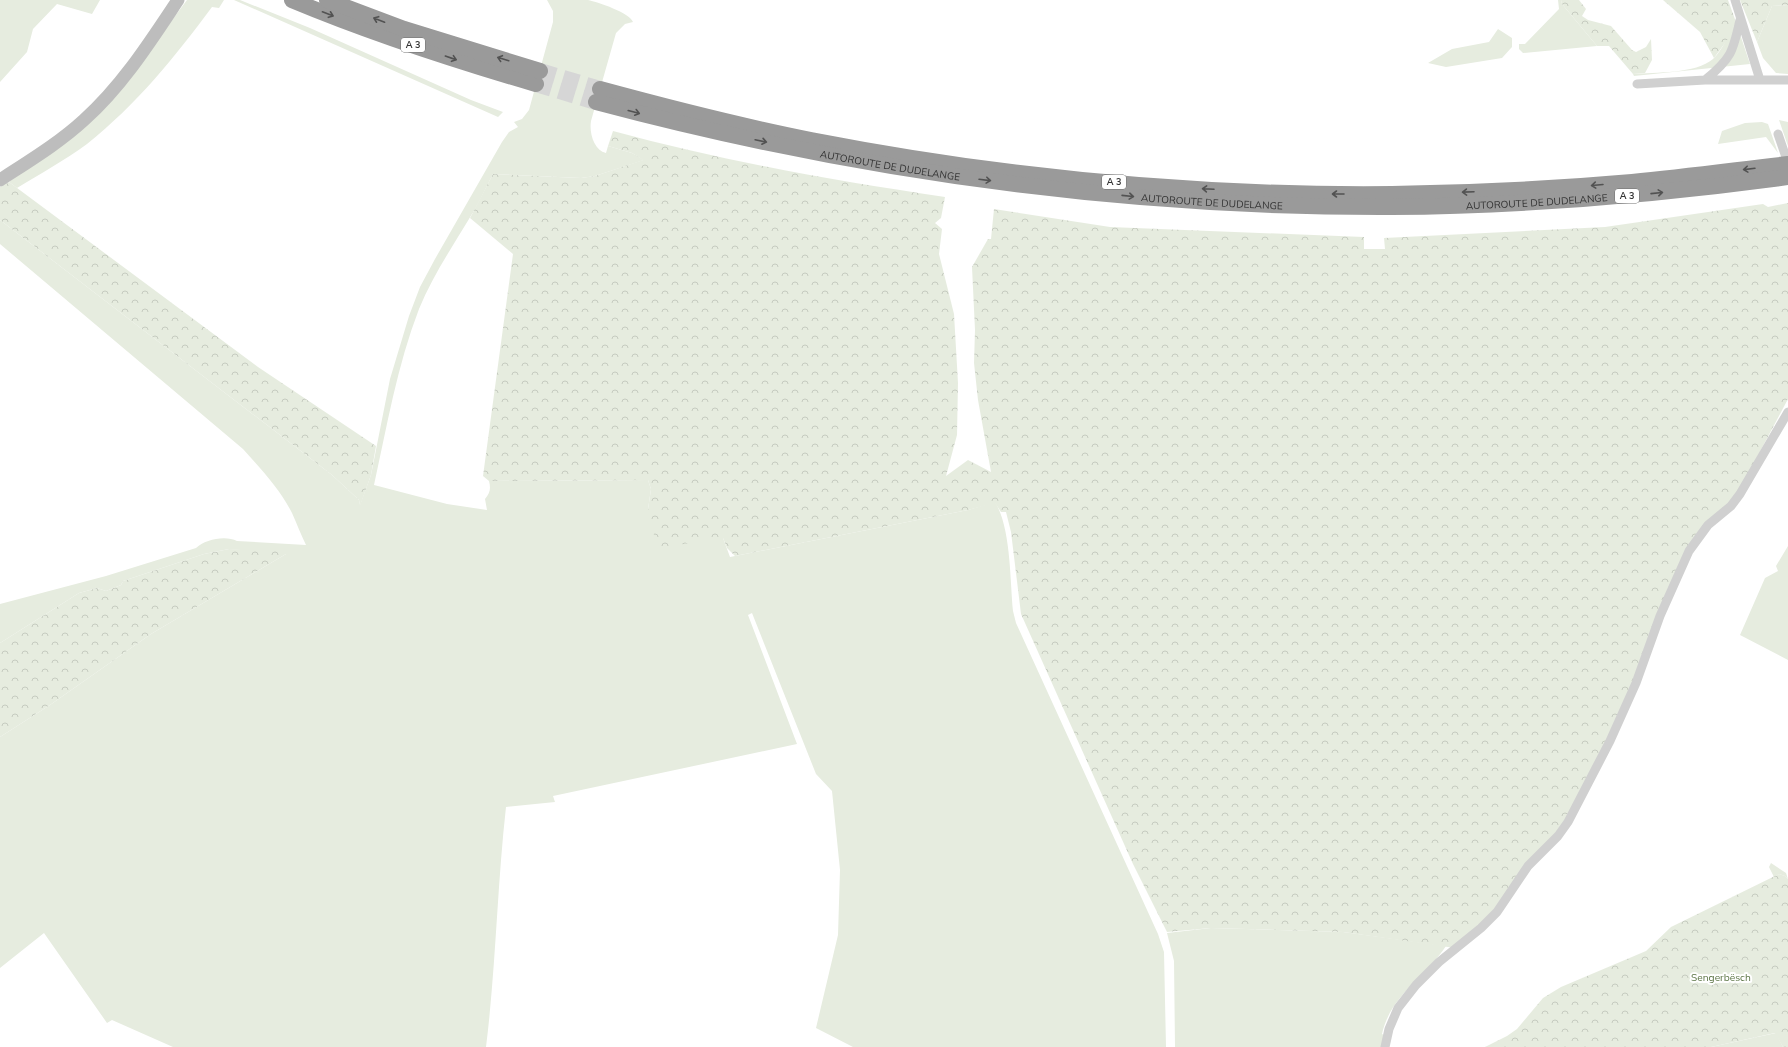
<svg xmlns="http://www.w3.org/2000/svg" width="1788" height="1047" viewBox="0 0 1788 1047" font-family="Mulish,sans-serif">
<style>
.green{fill:#e6ecdf}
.forest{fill:url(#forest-crowns)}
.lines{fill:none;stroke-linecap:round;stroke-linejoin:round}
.highway-tunnel{stroke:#d6d6d6;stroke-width:16;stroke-dasharray:16 8;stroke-linecap:butt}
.street{stroke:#d0d0d0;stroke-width:9}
.secondary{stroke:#bdbdbd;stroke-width:13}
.highway{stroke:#9a9a9a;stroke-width:16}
.oneway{stroke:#525252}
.labels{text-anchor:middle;stroke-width:4;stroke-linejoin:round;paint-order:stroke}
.shield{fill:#fff;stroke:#707070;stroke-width:1}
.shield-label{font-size:9px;font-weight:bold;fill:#333}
.street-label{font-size:10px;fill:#333;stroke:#fff}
.park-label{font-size:10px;fill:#56703f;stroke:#fff}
</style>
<defs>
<pattern id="forest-crowns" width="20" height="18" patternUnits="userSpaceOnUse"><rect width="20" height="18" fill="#e6ecdf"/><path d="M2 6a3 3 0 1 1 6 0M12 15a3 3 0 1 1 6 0" fill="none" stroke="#c6cbc0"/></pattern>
</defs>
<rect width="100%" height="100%" fill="#fff"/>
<path class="green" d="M0,0H100L92,14L57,4L33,29L27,52L0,82Z
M187,0H224L219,8L212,7C174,58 137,104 87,144C65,160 40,174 17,188L9,182L121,88Z
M234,0H240L310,28L471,100L503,112L498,117Z
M547,0C560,0 575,0 588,0C598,2 630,13 633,22L625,24L616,33L591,121C589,133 594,150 606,153L608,146L632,153L644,160L595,176L581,178L493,174C485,189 478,205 469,219C451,249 432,277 419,309C397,366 387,426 374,485L447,504L487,510L485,499C490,493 491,489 489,481L648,480L651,489L648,509L723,538L730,557L968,510L995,502C1011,528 1010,580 1013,611L1016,623L1158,934L1164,952L1166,1047H853L816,1028L838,935L840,870L832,791L816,774L752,613L748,615L797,744L553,796L555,802L506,807C497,887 496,967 486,1047H173L112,1020L107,1023L44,933L0,968V737L50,705L151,634L286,554L229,549L204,554L123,581L121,585L106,591L97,588L79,593L0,643V604L106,576L196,548C205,539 226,535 237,541L306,545C301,535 297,524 292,513C280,489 261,469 243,449L0,244V220L332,475L359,500L360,505L371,475L390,379L409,316L420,287L435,259L502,142L509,132L518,127L514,122L522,119L529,110L553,22V11Z
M1558,0H1561L1562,4L1597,46L1523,53L1519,49V44H1525L1559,9Z
M1788,5V74L1776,73L1763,58L1757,42L1772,6Z
M1736,22L1750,64L1634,76L1633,74C1655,72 1696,74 1713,59C1722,51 1730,32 1736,22Z
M1498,29L1512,38V47L1502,58L1446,67L1428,63L1452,49L1489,42Z
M1779,120L1788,122V146Z
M1762,122L1768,124L1778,153L1766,137L1718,144L1722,131L1745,123Z
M1788,546V660L1740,635L1765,578L1778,571L1776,566Z
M1771,863L1786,873L1788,879L1785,876L1779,874L1774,877L1769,867Z
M1211,928L1343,932L1446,946C1426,976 1390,996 1382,1034L1384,1035L1381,1047H1175L1174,961L1167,933Z
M1776,1033L1783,1047H1711Z"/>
<path class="forest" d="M1561,0H1579L1586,9L1582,16L1588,20L1611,26L1632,50L1636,52L1646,47L1651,39L1652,60L1645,73L1633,74L1609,46H1597L1562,4Z
M1663,0H1728L1736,22L1728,39L1714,58L1700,32Z
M1740,0H1788V5L1772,6L1757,42Z
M613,131C724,161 831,180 945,197L941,218L935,223L942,229L939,254L954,314L958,383L957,435L946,476L968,460L991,472L978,400L974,363L975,330L972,267L988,239H991L994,209L1110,227L1364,237V249H1385L1384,238L1605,227L1763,204L1768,207L1788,203V399L1731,506L1689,551L1636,683L1568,822L1497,912L1455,948L1343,932L1211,928L1167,932L1133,864L1021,614L1011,532L1006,512H1001L995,503L968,510L735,556L727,548L723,538L657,548L648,509L651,489L648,480L489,481L483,476L513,254L470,218L493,174L581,178L595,176L643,160L632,153L608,146Z
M9,182L258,367L376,446L371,475L360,506L359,500L332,475L0,220V187Z
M229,549L287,551L286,554L151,634L50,705L0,737V643L79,593L97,588L106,591L121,585L123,581L204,554Z
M1779,874L1785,876L1788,879V1047H1783L1775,1033L1711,1047H1485L1507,1036L1517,1029L1543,998L1561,987L1646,951L1671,927Z"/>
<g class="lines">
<path class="highway-tunnel" d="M540,71L600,89
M536,84L596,102"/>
<path class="street" d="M1735,0L1760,80
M1705,80C1731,59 1733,52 1740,20
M1637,84L1705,80H1788
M1778,134L1788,163
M1385,1047L1389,1029L1398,1008L1416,985L1439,962L1481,928L1497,912L1528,866L1558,836L1568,822L1610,741L1636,683L1660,616L1689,551L1708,525L1731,506L1740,494L1788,412"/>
<path class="secondary" d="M0,180C29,161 59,143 84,120C122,86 150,42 178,0"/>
<g class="highway">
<path d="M292,0C371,33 454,60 536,84"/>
<path d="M327,0L404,29L540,71"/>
<path d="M600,89C670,108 740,126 811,140C1001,177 1198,196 1392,194C1472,193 1552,189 1632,182C1684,177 1736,170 1788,164"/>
<path id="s1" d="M596,102C855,171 1122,208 1391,207C1524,206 1656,195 1788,177"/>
</g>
</g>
<defs><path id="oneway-shaft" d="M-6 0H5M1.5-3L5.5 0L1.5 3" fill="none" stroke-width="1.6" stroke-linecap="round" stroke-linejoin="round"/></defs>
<g class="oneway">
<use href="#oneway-shaft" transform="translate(328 14) rotate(21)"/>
<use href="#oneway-shaft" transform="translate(379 20) rotate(-159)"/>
<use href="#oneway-shaft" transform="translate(451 58) rotate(19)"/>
<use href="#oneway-shaft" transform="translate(503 59) rotate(-163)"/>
<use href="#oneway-shaft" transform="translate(634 112) rotate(15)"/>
<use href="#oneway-shaft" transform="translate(761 141) rotate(12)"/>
<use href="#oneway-shaft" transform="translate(1749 169) rotate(173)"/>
<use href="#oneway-shaft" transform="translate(985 180) rotate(7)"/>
<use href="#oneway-shaft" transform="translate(1597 185) rotate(175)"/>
<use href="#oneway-shaft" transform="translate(1208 189) rotate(-177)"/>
<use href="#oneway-shaft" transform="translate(1468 192) rotate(178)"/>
<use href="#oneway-shaft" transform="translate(1657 193) rotate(-6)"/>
<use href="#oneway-shaft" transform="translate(1338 194) rotate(-180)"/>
<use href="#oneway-shaft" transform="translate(1128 196) rotate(6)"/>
</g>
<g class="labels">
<g class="shield">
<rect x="401" y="38" width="24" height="14" rx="3"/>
<rect x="1102" y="175" width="24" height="14" rx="3"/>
<rect x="1615" y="189" width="24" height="14" rx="3"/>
</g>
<g class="shield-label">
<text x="413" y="48">A 3</text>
<text x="1114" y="185">A 3</text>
<text x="1627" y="199">A 3</text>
</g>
<g class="street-label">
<text dy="4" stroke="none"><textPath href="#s1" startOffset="301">AUTOROUTE DE DUDELANGE</textPath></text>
<text dy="4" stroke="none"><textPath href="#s1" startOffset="625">AUTOROUTE DE DUDELANGE</textPath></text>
<text dy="4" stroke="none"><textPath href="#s1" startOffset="950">AUTOROUTE DE DUDELANGE</textPath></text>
</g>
<g class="park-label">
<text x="1721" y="981">Sengerbësch</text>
</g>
</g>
</svg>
